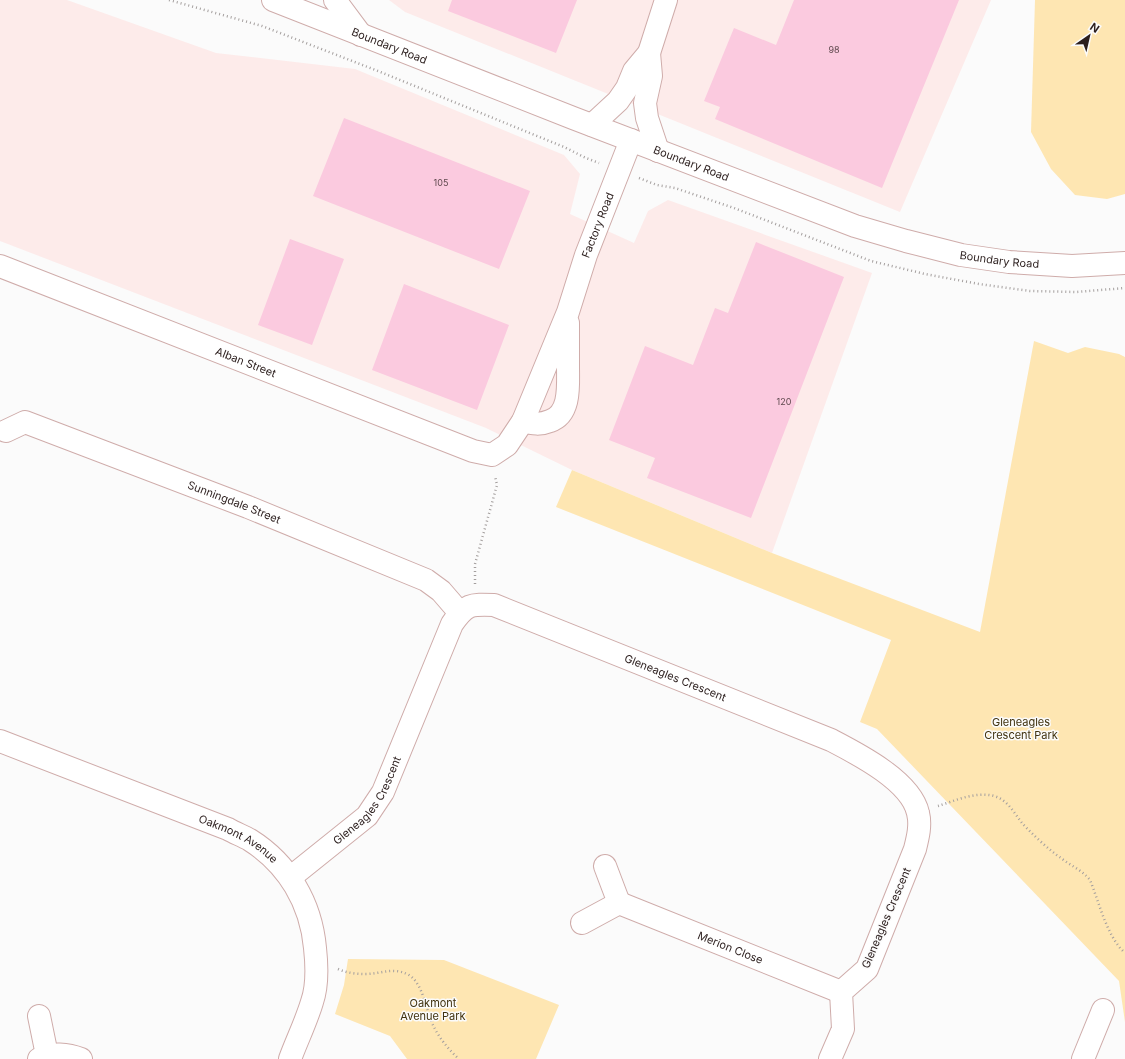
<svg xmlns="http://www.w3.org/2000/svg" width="1125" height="1059" viewBox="0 0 1125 1059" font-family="Inter,sans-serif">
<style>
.built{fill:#fdebea}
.green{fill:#fee6b2}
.building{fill:#fbcadf}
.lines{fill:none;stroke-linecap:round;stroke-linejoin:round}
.minor-casing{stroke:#cfacaa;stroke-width:24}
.major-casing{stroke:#cfacaa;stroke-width:24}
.path{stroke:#a49f9e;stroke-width:2.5;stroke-dasharray:1 3;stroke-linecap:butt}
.minor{stroke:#fff;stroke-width:22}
.major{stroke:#fff;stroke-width:22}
.labels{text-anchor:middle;stroke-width:3;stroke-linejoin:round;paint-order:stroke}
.number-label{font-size:9px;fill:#5f494e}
.street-label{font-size:11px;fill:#2b1e1d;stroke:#fbfbfb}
.park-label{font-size:11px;fill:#40320f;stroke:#fbfbfb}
</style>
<rect width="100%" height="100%" fill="#fbfbfb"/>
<path class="built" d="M0,0H67L216,53L355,69L564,155L580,174L570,214L634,243L648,211L668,200L872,273L772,553L572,470L486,428L0,241Z
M389,0H991L900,212L405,12Z"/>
<path class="green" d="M1035,0H1125V194L1107,199L1075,195L1051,169L1031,132Z
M1034,341L1068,353L1085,347L1119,354L1125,357V1022L1119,981L877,729L860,722L891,640L556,507L572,470L772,553L980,632Z
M348,959L444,960L559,1005L536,1059H407L390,1036L335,1014L344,985Z"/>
<path class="building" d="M452,0H577L556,53L448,11Z
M794,0H959L882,188L715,119L720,107L704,101L734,28L776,45Z
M344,118L530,191L499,269L313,196Z
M290,239L344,259L312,345L258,325Z
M756,242L844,277L751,518L647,478L655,458L609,440L645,346L693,365L715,308L728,313Z
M404,284L509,325L477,410L372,370Z"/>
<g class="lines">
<g class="minor-casing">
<g id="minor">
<path d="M335,0L361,35"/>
<path d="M649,53L651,76L645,103L647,118L658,151"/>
<path d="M592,125L618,101L627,88L634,71L649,53L666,0"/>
<path id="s1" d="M0,266L473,451L492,455L507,445L523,421L568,312L586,255L631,140"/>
<path d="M523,421C533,424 540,425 550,421C571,414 568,385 568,367C568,352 568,337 568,323"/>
<path id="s2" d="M6,431L25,422L248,507L426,580L441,591L460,613"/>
<path id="s3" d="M0,741L228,829C235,833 243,836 250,840C288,864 311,903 315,948C317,966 318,985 312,1002C306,1022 297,1040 290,1059"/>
<path id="s4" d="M291,877L367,816L383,792L452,624C466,604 470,604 494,605L831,740C858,754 911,781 918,813C921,825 918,837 915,849L867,969L841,992L843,1029L830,1059"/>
<path id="s5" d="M619,903L841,992"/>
<path d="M582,923L619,903L605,866"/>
<path d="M39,1016L47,1055"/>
<path d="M39,1059C51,1052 68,1054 81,1059"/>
<path d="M1083,1059L1103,1010"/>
</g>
</g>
<g class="major-casing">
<g id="major">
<path id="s6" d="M273,0L573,118L855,226L906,241L961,255L1009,262L1072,266L1125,263"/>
</g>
</g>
<path class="path" d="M169,0L262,26L378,71L564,147L586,158L599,163
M639,178L657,185L675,188L734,208L871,261L925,274L979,284L1030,291L1076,292L1125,288
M475,584V564L497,485L495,476
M938,806C954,801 976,791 994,796C1008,800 1014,813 1022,823C1031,833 1050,851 1061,858C1071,866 1082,870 1090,880C1099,902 1107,937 1125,953
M338,969C347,973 356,974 365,974C381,974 392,967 407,974C423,981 426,1011 433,1025C439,1038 449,1050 459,1059"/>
<use href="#minor" class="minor"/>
<use href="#major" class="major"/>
</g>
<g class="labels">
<g class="number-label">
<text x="834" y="53">98</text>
<text x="441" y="186">105</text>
<text x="784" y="405">120</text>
</g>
<g class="street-label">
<text dy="4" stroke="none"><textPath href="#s6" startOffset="125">Boundary Road</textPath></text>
<text dy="4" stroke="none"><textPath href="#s6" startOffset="449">Boundary Road</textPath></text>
<text dy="4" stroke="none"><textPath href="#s1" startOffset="784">Factory Road</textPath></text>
<text dy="4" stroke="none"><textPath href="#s6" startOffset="773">Boundary Road</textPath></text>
<text dy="4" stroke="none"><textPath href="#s1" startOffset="264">Alban Street</textPath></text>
<text dy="4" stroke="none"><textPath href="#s2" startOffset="245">Sunningdale Street</textPath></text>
<text dy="4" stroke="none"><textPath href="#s4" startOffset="553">Gleneagles Crescent</textPath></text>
<text dy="4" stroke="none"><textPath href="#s4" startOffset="110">Gleneagles Crescent</textPath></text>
<text dy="4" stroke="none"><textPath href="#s3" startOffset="258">Oakmont Avenue</textPath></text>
<text transform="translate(886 918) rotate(-67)" y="4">Gleneagles Crescent</text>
<text dy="4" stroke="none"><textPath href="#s5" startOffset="120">Merion Close</textPath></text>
</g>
<g class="park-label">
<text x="1021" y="726">Gleneagles<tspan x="1021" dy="13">Crescent Park</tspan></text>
<text x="433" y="1007">Oakmont<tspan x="433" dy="13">Avenue Park</tspan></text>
</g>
</g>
<g transform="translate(1089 36) rotate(34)" stroke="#fbfbfb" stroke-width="3" paint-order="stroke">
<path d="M0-3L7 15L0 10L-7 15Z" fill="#2b1e1d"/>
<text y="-6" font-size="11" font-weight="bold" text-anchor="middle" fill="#2b1e1d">N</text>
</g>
</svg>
